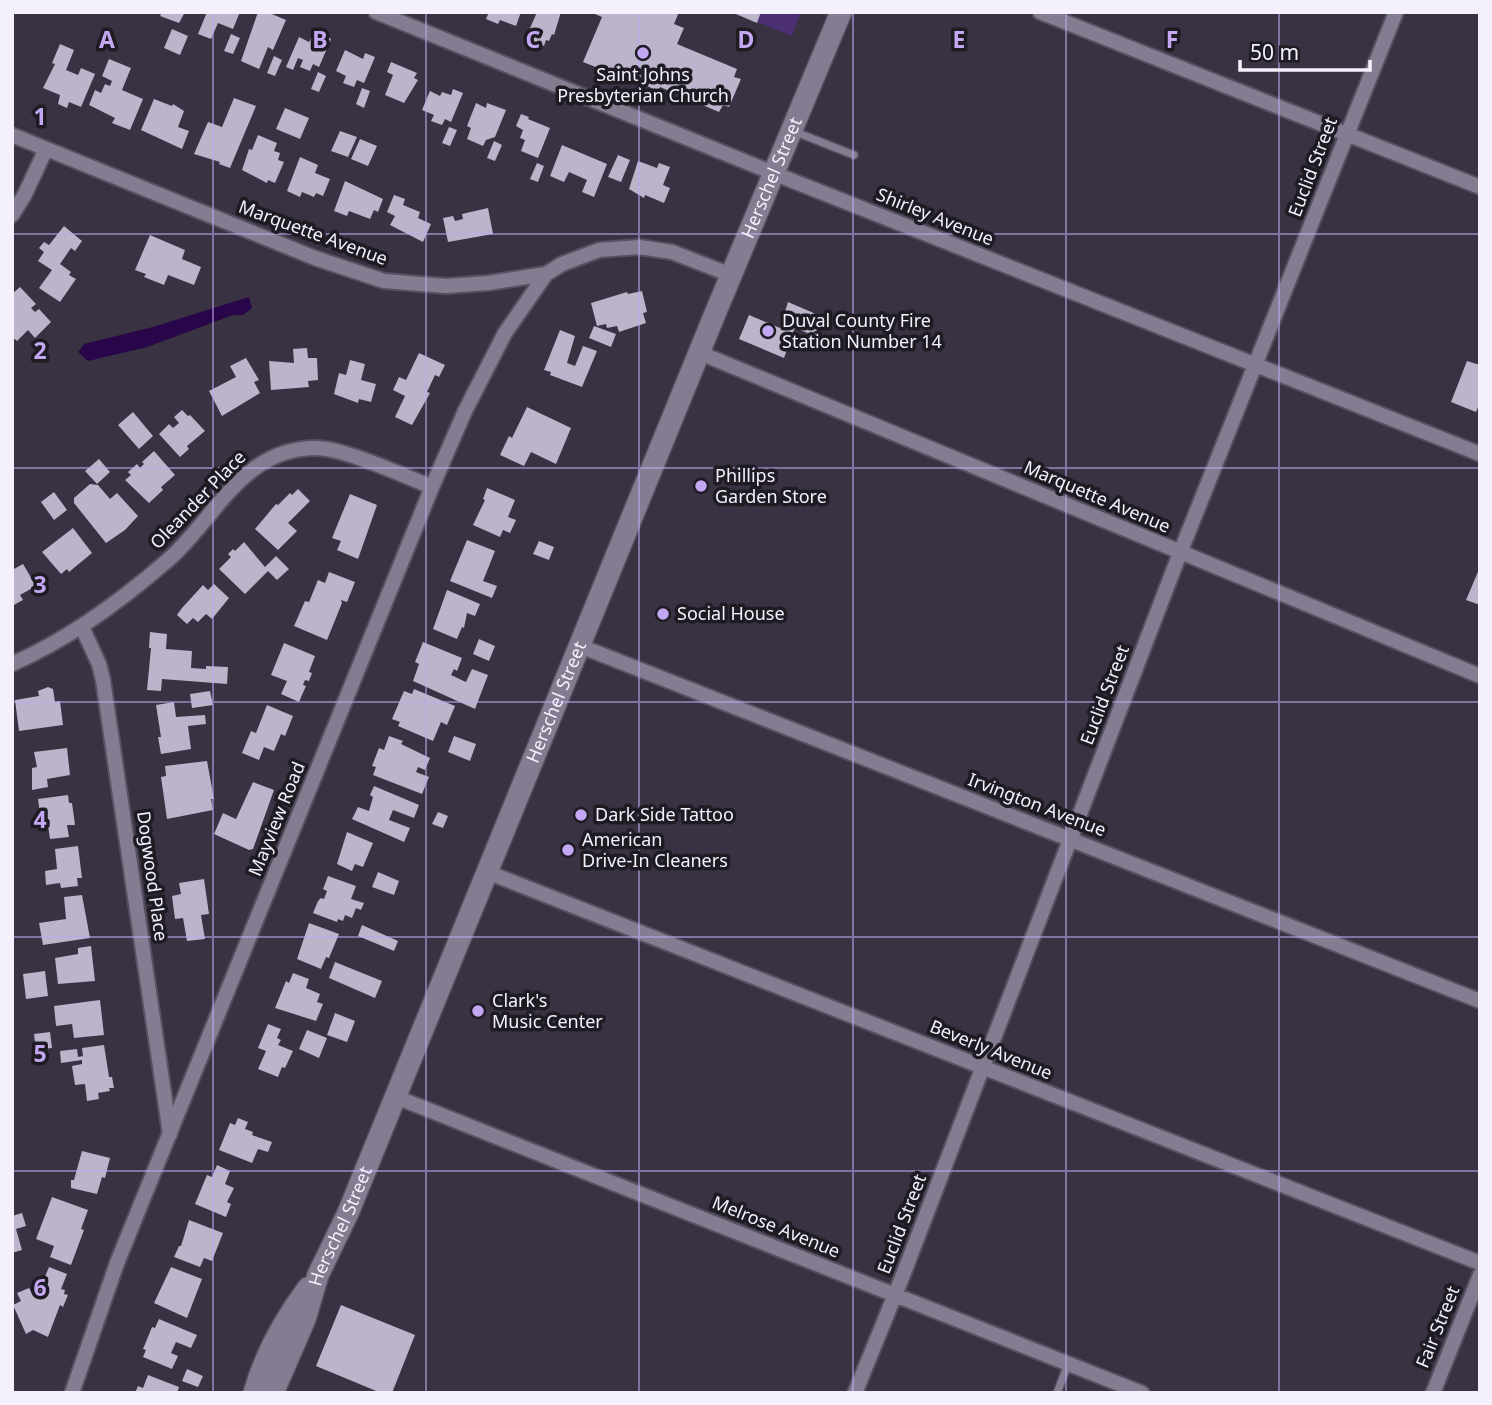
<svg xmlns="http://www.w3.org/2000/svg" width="1492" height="1405" viewBox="0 0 1492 1405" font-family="'Noto Sans',sans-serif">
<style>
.green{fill:#4c2f73}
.water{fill:#29054a}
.building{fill:#bbb4ca}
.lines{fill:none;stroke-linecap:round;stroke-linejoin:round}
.lane-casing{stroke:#565160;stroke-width:10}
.street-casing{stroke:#565160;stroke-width:18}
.secondary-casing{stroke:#565160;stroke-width:24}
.lane{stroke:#847d91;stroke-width:7}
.street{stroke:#847d91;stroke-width:14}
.secondary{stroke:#847d91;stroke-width:21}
.grid{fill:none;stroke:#c3a7f2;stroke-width:2;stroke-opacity:0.55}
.poi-dot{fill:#c3a7f2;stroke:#1e1b23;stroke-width:2.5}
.labels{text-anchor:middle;stroke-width:7;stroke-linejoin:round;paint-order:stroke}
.poi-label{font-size:18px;fill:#f4f1fc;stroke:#1e1b23;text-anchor:start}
.street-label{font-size:18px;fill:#f4f1fc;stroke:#1e1b23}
.grid-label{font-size:23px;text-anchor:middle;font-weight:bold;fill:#c3a7f2;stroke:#1e1b23;stroke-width:7;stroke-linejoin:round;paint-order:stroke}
</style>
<rect width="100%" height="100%" fill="#383243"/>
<path class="green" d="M761,12H801L792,36L757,22Z"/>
<path class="water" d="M249,297L252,308L243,315H233L147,347L88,361L78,352L84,344L153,327Z"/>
<path class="building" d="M162,12H185L179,23L160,16Z
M207,12H240L233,29L218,23L211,39L198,34Z
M258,12H267L286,20L273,50L268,47L259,69L241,61Z
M489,12H521L516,26L500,20L498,24L486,19Z
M537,12H561L554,35L552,34L549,41L546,40L544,46L528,39L531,33H528Z
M590,12H679L674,24L684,28L677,44L737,69L734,77L741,79L729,107L723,105L719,112L660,87L658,91L619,73L618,76L583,62L602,17Z
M731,12H761L757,23Z
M172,29L188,36L180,55L164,48Z
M231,34L240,38L233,54L224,51Z
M322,35L331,39L319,67L313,64L310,71L300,67L303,60L298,58L293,70L286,67L299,37L309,42L311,38L319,42Z
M60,44L74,50L66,70L78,75L81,68L95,74L81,107L69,102L67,108L58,104L60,95L43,88L55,64L52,63Z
M345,50L363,59L365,53L375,57L364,83L357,80L354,87L343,83L346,76L336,71Z
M274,56L282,60L275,76L267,73Z
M109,59L131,68L122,90L143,99L130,130L112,123L115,118L89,105L95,90L101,93L105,84L110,86L112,81L102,76Z
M391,62L417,73L414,78L418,80L404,103L385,95L393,75L387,72Z
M318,72L326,76L319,92L311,89Z
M362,88L370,91L364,108L356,104Z
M453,89L463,93L451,122L445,119L442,125L431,121L434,115L422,110L430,91L440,96L442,92L451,95Z
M234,98L256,106L230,168L219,164L220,162L194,154L208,122L222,127Z
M154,99L172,106L173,104L184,111L178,127L189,131L182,149L141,130Z
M476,103L486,108L487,103L506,110L495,137L486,140L483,146L467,139L471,128L467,126Z
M285,108L309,118L300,139L276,129Z
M521,114L529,117L528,119L550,128L538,158L521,151L525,140L520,138L523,130L516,126Z
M449,127L457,130L450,146L442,143Z
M340,131L357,137L348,157L331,151Z
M258,135L277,143L274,151L280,153L278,160L284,162L275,183L268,180L267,183L242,170L249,149L252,150Z
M360,139L377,146L368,166L351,159Z
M494,141L502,145L495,161L487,158Z
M562,145L607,164L594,197L582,192L587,180L569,172L564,182L550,176Z
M618,155L630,160L621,182L608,177Z
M300,157L318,165L315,173L330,179L323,196L316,193L314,197L302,192L300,197L287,191Z
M638,161L657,168L659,163L670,167L663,185L670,188L664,203L645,195L644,198L629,189Z
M537,163L544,166L538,182L530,179Z
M345,181L383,199L378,212L374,210L370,219L349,211L347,216L334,211Z
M394,195L405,199L403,205L420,212L418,218L431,224L423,242L390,225L395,216L387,212Z
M488,208L493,234L448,242L443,218L453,216L455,221L463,219L462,214Z
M64,226L82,241L75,251L71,248L60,264L71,272L69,275L76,279L60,302L39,288L52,270L38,261L44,252L39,248L44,242L49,245Z
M150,235L185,250L182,259L201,267L194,285L168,275L164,285L144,277L146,274L135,270Z
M20,287L36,304L31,308L35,312L39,309L51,322L35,338L28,330L17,341L12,337V294Z
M642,291L647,312L643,313L646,323L619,332L617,326L607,328L606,324L597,326L591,303L627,292L628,294Z
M788,302L823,317L815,336L795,328L792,334L801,338L796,350L788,347L784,358L739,339L749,315L780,328Z
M594,326L616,334L611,347L589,338Z
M560,330L575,336L567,363L575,366L583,346L597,351L582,387L550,375L551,372L544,370Z
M307,348L308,358H317L318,380L308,381L309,387L271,390L269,361L294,363L293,349Z
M419,353L445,365L439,377L435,375L427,392L430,393L412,425L395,417L405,396L393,390L399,377L406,380Z
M246,358L259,380L254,382L260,393L222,416L209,391L236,377L230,366Z
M350,360L365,364L361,380L376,384L371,402L359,399L358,403L334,394L339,373L346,375Z
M1467,361L1480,365V403L1476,412L1451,402Z
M527,407L571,428L556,464L531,452L524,466L500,455L509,436L512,438Z
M182,410L188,416L190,415L205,431L187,446L189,449L180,457L159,434L169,424L173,428L179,423L174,417Z
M133,412L153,436L139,449L118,425Z
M154,451L175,475L161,487L163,490L149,503L125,480L131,475L128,472L137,464L140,468L144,464L142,462Z
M99,459L110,472L97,484L85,471Z
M90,484L98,485L110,499L117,493L138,516L125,530L106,543L74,503V498Z
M487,488L515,500L508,517L516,520L510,533L503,530L500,537L473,525L485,500L483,499Z
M298,489L310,501L288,523L297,531L278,550L255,529L276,504L278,505L290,493L292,495Z
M54,492L67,510L54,520L41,502Z
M350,494L377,505L358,559L337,550L341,541L332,538Z
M73,528L92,553L69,572L67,569L61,574L42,552Z
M467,540L495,551L483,581L497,586L492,598L450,581Z
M539,541L554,547L549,560L533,554Z
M244,542L265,567L276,556L289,569L277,580L268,571L245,594L219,569L231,557L228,554L233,549L235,551Z
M23,564L36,586L20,595L23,600L12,606V570Z
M1480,567V605L1466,600Z
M329,572L355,582L347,602L341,600L342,603L327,640L294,626L305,601L309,602L318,580L325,583Z
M214,584L229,598L212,619L206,614L198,622L193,618L187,624L177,615L182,608L203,585L208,590Z
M447,590L480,604L475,616L467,613L464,628L462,627L457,639L433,629Z
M150,632L167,634L166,649L192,651L191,668L206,669V666L228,667L227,684L162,679L161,691L147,690L151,648H149Z
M479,639L495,646L489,661L473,654Z
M423,642L462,658L457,671L454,669L451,675L466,682L472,669L488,675L475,709L413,681L419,664L415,662Z
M284,643L315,656L309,672L312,673L309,681L305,680L303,685L306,686L299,702L281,694L287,681L271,675Z
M48,687L53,689L55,702L60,701L63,725L19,731L15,700L39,696L38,691Z
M414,689L455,706L447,725L441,722L433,741L398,726L400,722L392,719L404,691L412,694Z
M210,691L213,705L192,708L190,694Z
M174,702L176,717L205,715L206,724L188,726L191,749L161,754L158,737H161L156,705Z
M267,705L293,716L285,736L281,734L274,751L264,747L259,760L242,753L251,731L256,733Z
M389,736L403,741L401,744L430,758L425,770L418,767L416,772L429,777L422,794L373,775L376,767L372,766L379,748L384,750Z
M454,736L476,744L470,761L448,752Z
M67,748L70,775L47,779L48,787L32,790V768L37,767L34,752Z
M207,761L214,799H211L213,810L167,819L161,777L166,776L165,766Z
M253,782L274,790L253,849L249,850L214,834L223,813L236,819Z
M374,786L419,805L414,818L393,810L389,820L410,828L404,842L352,819L358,807L369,811L373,797L370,795Z
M68,795L69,803H72L75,825H67L69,837L50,839L48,825L38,826L36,815L40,814L38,799Z
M438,812L448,816L443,828L432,824Z
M347,832L373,843L363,867L355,864L352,871L337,864Z
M78,846L82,878H77L78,886L61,888L60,883L46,885L45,871L57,869L55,849Z
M378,872L399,881L394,895L372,887Z
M328,876L356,886L351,899L364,903L361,910L356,908L352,918L345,915L343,921L338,919L337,922L313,913L318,901L321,898L324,899L327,891L323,889Z
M204,879L209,914L201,915L205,939L187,941L183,918L175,919L172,896L181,894L179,883Z
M82,895L90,938L43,945L39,923L66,919L64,897Z
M309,923L339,934L329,958L326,957L321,969L297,959Z
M362,925L398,941L394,951L358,936Z
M91,946L95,981L58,984L55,958L78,954V948Z
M335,962L382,981L375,998L329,978Z
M45,971L48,996L26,999L23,974Z
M293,973L309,979L306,988L320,994L317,1002L323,1004L316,1021L275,1008L286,981L289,983Z
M100,1000L104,1035L74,1038L72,1024L56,1026L54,1006Z
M335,1013L355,1021L347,1042L327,1035Z
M268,1024L281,1029L277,1038L281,1040L278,1045L293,1051L285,1068L282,1067L278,1077L258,1069L266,1051L258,1048Z
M307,1030L327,1038L319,1058L299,1049Z
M50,1032L52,1048L36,1050L34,1034Z
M104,1045L109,1077H112L114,1088H109L110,1091L98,1093L99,1099L87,1101L85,1084L75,1085L72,1066L82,1064V1060L61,1063L60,1051L77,1049L78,1057L83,1056L82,1048Z
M238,1118L248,1122L245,1129L253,1132L252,1135L272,1142L268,1152L258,1149L252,1163L219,1150L230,1123L235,1125Z
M82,1151L110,1158L105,1178L102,1177L97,1194L71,1188V1180H74Z
M217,1165L230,1171L225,1184L234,1188L227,1202L231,1204L226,1217L195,1204L207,1175L212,1177Z
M52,1197L88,1210L81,1229L84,1230L71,1265L50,1257L54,1246L36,1239Z
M22,1213L26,1226L16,1229L22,1250L12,1253V1216Z
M189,1220L223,1233L212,1261L204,1258L200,1267L174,1257L179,1246H181Z
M49,1267L67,1274L61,1289L65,1290L64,1294L68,1295L63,1307L60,1305L48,1337L33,1330L26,1334L13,1305L21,1301L17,1293L29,1288L33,1295L46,1296L47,1294L39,1291Z
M171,1267L202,1279L187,1318L154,1303Z
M341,1305L415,1335L392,1393H381L316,1366Z
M159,1319L197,1335L191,1348L176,1342L171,1353L178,1356L172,1369L143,1357L146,1350L143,1349L152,1327L155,1328Z
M187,1369L203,1376L198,1387L182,1381Z
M148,1375L179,1387L177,1393H135L138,1386L143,1388Z"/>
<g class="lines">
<g class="lane-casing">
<path id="lane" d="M793,131L854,155
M1057,1393L1068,1364"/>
</g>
<g class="street-casing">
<path id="street" d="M376,12L793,181L1480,454
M1040,12L1480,187
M12,135L315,258L384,281L446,286L488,283L546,274L562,264L599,250L639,247L672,252L731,275
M12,215L25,194L46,149
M700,353L1480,676
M82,627L99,664L103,680L170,1134
M580,646L1480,1001
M12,664C69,639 121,601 168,560C216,518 242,448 316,448C344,448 404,476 432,487
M487,872L1480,1263
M396,1097L1142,1393
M72,1393L117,1263L432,487L465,411L505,333L546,274
M855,1393L903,1275L1180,553L1396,12
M1433,1393L1480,1275"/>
</g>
<g class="secondary-casing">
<g id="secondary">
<path d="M254,1393C265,1354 284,1320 308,1288"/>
<path id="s1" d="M273,1393L305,1319L318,1275L348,1213L712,321L841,12"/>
</g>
</g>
<use href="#lane" class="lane"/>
<use href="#street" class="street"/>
<use href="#secondary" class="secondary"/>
</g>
<path class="grid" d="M213,12V1393M426,12V1393M639,12V1393M853,12V1393M1066,12V1393M1279,12V1393M12,234H1480M12,468H1480M12,702H1480M12,937H1480M12,1171H1480"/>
<g class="poi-dot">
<circle cx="643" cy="53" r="7"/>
<circle cx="768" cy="331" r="7"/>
<circle cx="701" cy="486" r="7"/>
<circle cx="663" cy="614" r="7"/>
<circle cx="581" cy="815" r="7"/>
<circle cx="568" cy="850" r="7"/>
<circle cx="478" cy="1011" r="7"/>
</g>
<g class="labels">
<g class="poi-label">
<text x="643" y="81" text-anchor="middle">Saint Johns<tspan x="643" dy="21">Presbyterian Church</tspan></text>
<text x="782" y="327">Duval County Fire<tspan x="782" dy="21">Station Number 14</tspan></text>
<text x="715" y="482">Phillips<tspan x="715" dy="21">Garden Store</tspan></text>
<text x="677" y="620">Social House</text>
<text x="595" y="821">Dark Side Tattoo</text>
<text x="582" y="846">American<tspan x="582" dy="21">Drive-In Cleaners</tspan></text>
<text x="492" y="1007">Clark's<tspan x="492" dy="21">Music Center</tspan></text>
</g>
<g class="street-label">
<text transform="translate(1313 167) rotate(-69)" y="6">Euclid Street</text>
<text dy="6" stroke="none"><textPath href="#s1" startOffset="1314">Herschel Street</textPath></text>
<text transform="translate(935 217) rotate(22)" y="6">Shirley Avenue</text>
<text transform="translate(313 233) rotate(20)" y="6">Marquette Avenue</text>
<text transform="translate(1097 497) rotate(23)" y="6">Marquette Avenue</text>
<text transform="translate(198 500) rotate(-46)" y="6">Oleander Place</text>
<text transform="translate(1105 695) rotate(-69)" y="6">Euclid Street</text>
<text dy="6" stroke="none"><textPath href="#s1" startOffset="747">Herschel Street</textPath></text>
<text transform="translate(1037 805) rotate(21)" y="6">Irvington Avenue</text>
<text transform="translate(277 819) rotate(-68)" y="6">Mayview Road</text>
<text transform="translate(152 876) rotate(82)" y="6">Dogwood Place</text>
<text transform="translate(991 1050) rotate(22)" y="6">Beverly Avenue</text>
<text transform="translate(902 1224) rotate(-69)" y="6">Euclid Street</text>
<text dy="6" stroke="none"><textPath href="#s1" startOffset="180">Herschel Street</textPath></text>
<text transform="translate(776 1227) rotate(22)" y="6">Melrose Avenue</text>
<text transform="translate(1438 1327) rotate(-68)" y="6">Fair Street</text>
</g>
</g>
<g class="grid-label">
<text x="107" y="48">A</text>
<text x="320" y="48">B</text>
<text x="533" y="48">C</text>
<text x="746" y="48">D</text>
<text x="959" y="48">E</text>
<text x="1172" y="48">F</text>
<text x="40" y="125">1</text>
<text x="40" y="359">2</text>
<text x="40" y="593">3</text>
<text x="40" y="828">4</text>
<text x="40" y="1062">5</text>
<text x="40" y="1296">6</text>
</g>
<rect width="1492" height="1405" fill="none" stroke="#f4f1fc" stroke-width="28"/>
<path d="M1240 60v10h130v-10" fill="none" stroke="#f4f1fc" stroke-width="3.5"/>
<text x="1250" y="60" font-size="21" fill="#f4f1fc" stroke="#1e1b23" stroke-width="5" paint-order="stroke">50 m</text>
</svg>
